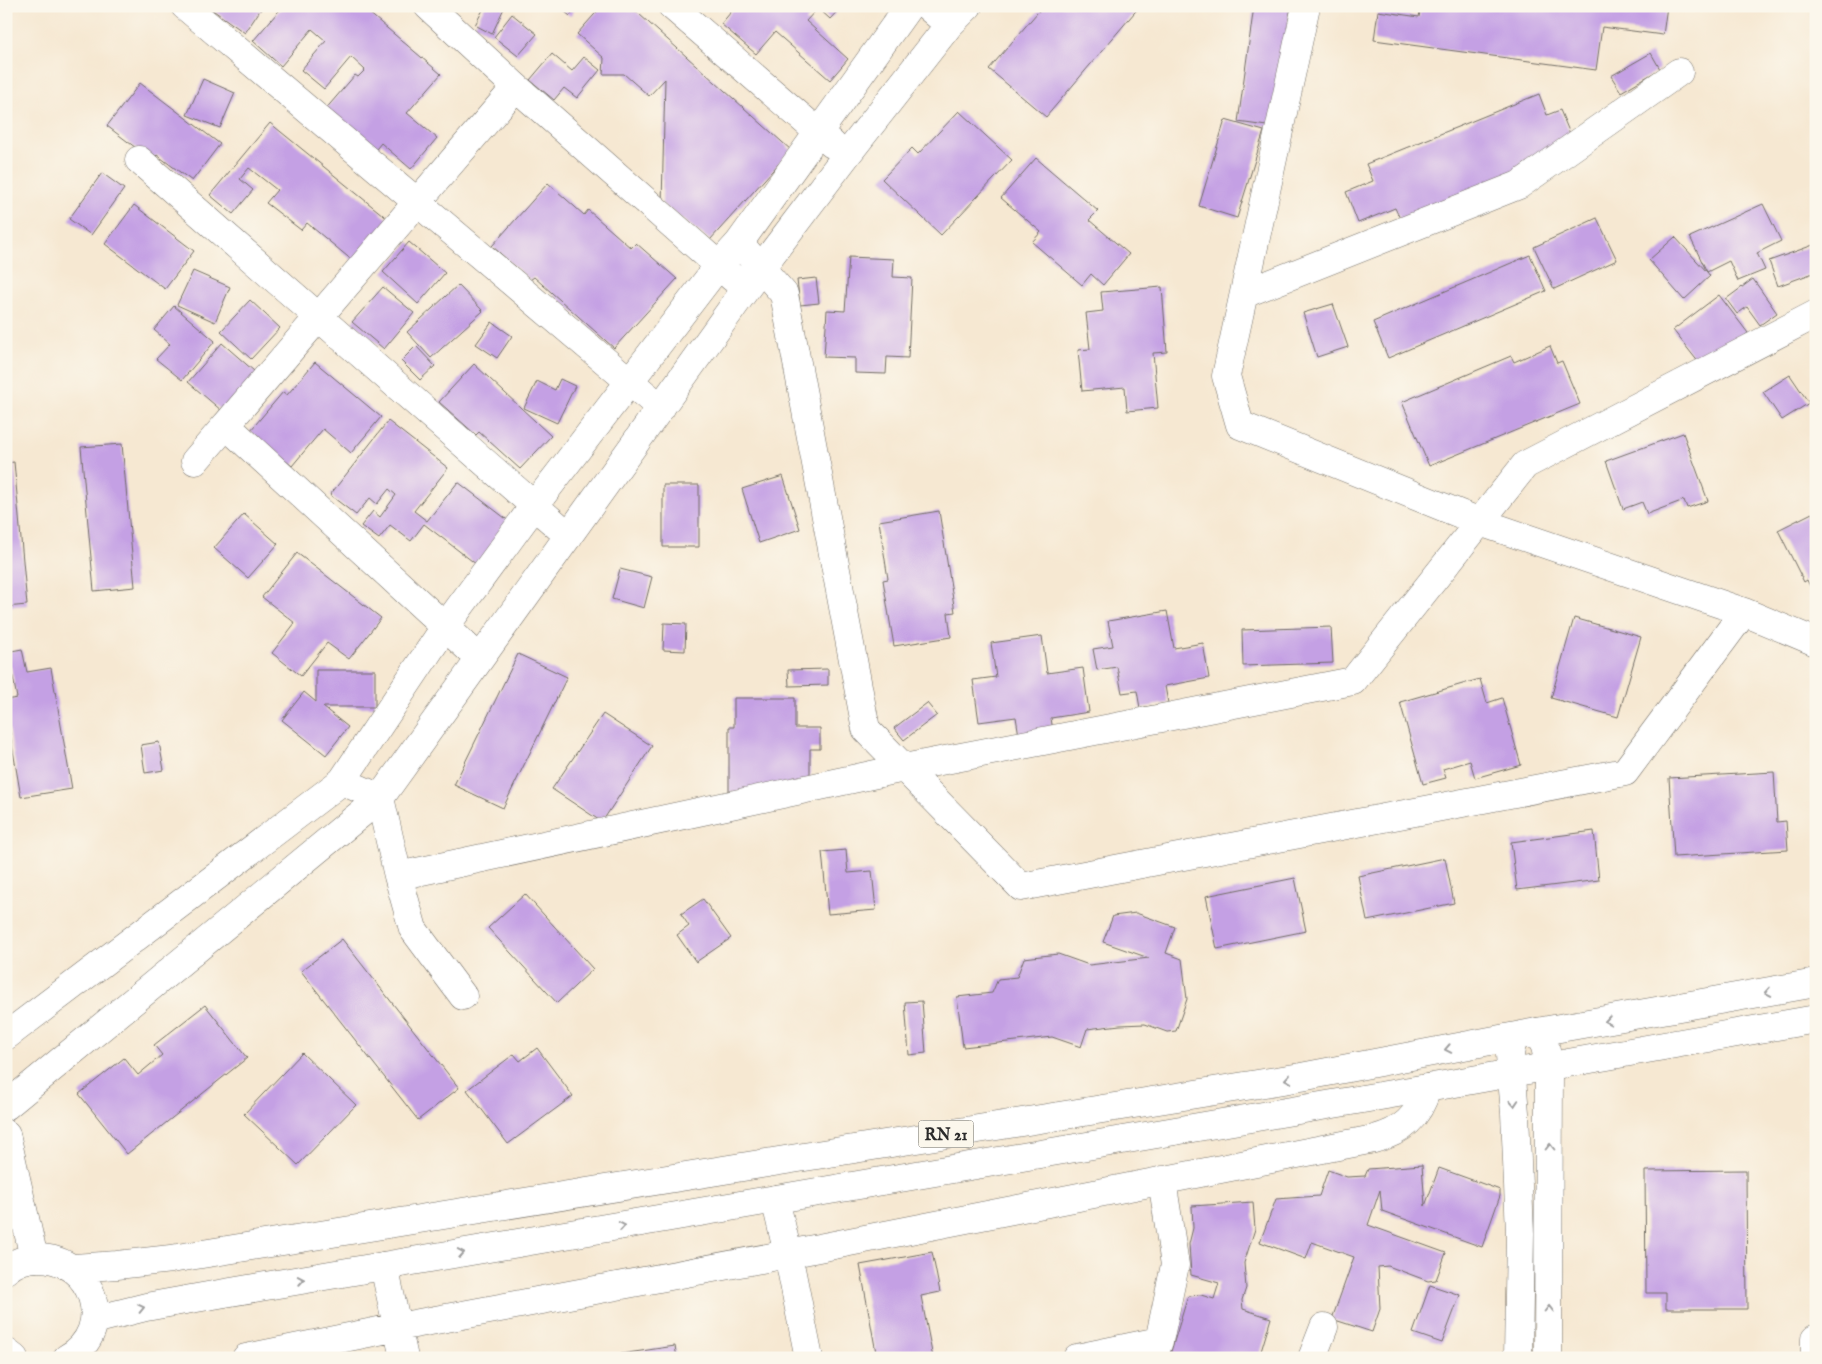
<svg xmlns="http://www.w3.org/2000/svg" width="1822" height="1364" viewBox="0 0 1822 1364" font-family="'IM FELL English',serif">
<style>
.building{fill:#c4a0e4}
.lines{fill:none;stroke-linecap:round;stroke-linejoin:round}
.minor-casing{stroke:#726d65;stroke-width:29}
.major-casing{stroke:#726d65;stroke-width:29}
.minor{stroke:#fff;stroke-width:28}
.major{stroke:#fff;stroke-width:28}
.oneway{stroke:#a0a0a0}
.labels{text-anchor:middle;stroke-width:4;stroke-linejoin:round;paint-order:stroke}
.shield{fill:#fbf7ec;stroke:#696865;stroke-width:1}
.shield-label{font-size:16px;font-weight:bold;fill:#2b2b2b}
</style>
<rect width="100%" height="100%" fill="#fbf7ec"/>
<filter id="ink" filterUnits="userSpaceOnUse"><feTurbulence type="fractalNoise" baseFrequency=".02" numOctaves="2"/><feDisplacementMap in="SourceGraphic" scale="10" xChannelSelector="R" yChannelSelector="G"/><feConvolveMatrix kernelMatrix="1 2 1 2 8 2 1 2 1" color-interpolation-filters="sRGB"/></filter>
<filter id="wash" filterUnits="userSpaceOnUse"><feTurbulence type="fractalNoise" baseFrequency=".0096" numOctaves="4" result="noise"/><feDisplacementMap in="SourceGraphic" scale="20" xChannelSelector="R" yChannelSelector="G"/><feGaussianBlur stdDeviation="1.12" result="paint"/><feColorMatrix in="noise" values="0 0 0 0 0 0 0 0 0 0 0 0 0 0 0 0 0 1.4 0 .05"/><feComposite in="paint" operator="in"/></filter>
<g filter="url(#wash)">
<rect width="100%" height="100%" fill="#f6e8d2"/>
<g id="blocks">
<path class="building" d="M207,6H263L245,33Z
M283,6H361L441,74L407,113L437,138L411,169L381,143L373,153L324,111L355,75L358,77L365,70L351,57L324,89L301,70L326,41L312,29L281,66L253,41Z
M485,6H505L492,34L475,25Z
M558,6H577L570,16Z
M602,6H630L791,150L710,240L662,204L665,79L649,96L624,74H603L604,58L577,34Z
M736,6H739L743,9L745,6H842L830,19L818,8L806,21L848,59L830,80L775,32L756,54L721,24Z
M1043,6H1140L1046,117L989,69Z
M1254,6H1291L1274,127L1238,122Z
M1421,6H1667L1663,35L1602,27L1596,70L1374,40L1378,11L1419,17Z
M512,14L537,34L518,56L494,37Z
M1651,53L1660,69L1621,92L1611,76Z
M552,54L572,71L584,57L600,70L577,98L564,88L554,100L530,80Z
M203,79L235,93L220,128L187,115Z
M140,83L220,144L192,181L157,155L152,160L107,126Z
M1539,94L1547,115L1560,110L1576,148L1403,225L1395,208L1358,223L1346,192L1373,181L1366,164Z
M959,111L1012,160L941,235L882,179L912,148L918,154Z
M1225,120L1264,131L1237,218L1199,206Z
M270,123L394,224L359,266L307,223L301,230L266,203L277,190L249,168L240,179L253,190L233,214L210,195Z
M1036,158L1098,211L1089,220L1129,254L1103,285L1091,274L1082,285L1032,242L1041,232L1001,198Z
M102,173L124,189L91,235L69,219Z
M548,183L584,215L588,210L631,248L636,243L677,279L614,348L534,277L530,280L492,246Z
M1763,204L1781,241L1757,253L1765,270L1738,281L1729,261L1707,272L1710,276L1684,300L1649,260L1675,237L1707,272L1690,237Z
M134,205L194,251L165,289L105,244Z
M1597,218L1617,260L1554,289L1534,247Z
M409,242L445,273L418,304L383,272Z
M1816,244V272L1778,286L1769,261Z
M1530,255L1546,291L1388,358L1373,322Z
M849,257L894,259L893,277L912,278L908,358L887,357L886,374L855,373V358L824,357L827,310L845,311Z
M193,271L230,287L215,322L177,305Z
M816,278L819,303L800,305L797,280Z
M1753,279L1777,313L1760,325L1747,307L1737,314L1726,299Z
M458,285L483,311L431,358L407,332Z
M383,287L414,313L384,349L352,322Z
M1162,287L1167,352L1153,353L1158,408L1127,411L1125,387L1082,391L1078,350L1090,349L1086,313L1103,311L1101,292Z
M1719,295L1748,333L1703,368L1673,330Z
M250,300L280,328L251,359L221,331Z
M1333,304L1348,347L1317,357L1303,313Z
M174,306L215,341L182,380L156,359L170,344L154,330Z
M492,322L512,336L497,358L476,344Z
M222,343L262,378L229,417L188,382Z
M416,346L435,366L420,380L401,361Z
M1550,346L1557,363L1562,361L1580,404L1429,466L1402,402L1511,356L1514,362Z
M315,362L381,417L351,453L323,429L292,466L250,431L283,392L287,395Z
M474,364L551,436L520,469L479,432L476,435L439,402Z
M1790,375L1809,403L1782,420L1763,392Z
M560,379L575,386L557,423L524,408L537,381L555,390Z
M388,421L448,468L414,511L427,521L458,482L518,528L485,571L424,524L411,541L390,525L379,539L361,526L373,511L380,517L396,495L389,489L377,504L370,498L356,515L330,495Z
M1683,433L1708,501L1687,508L1684,500L1647,514L1642,502L1623,509L1606,461Z
M122,444L135,587L94,591L81,447Z
M14,462L27,605L6,607V463Z
M783,476L800,529L759,543L742,489Z
M663,485H699V547H663Z
M939,511L955,612L948,613L951,637L894,646L883,580L888,579L879,521Z
M1812,513L1814,518L1816,517V598L1807,580L1804,582L1778,530Z
M244,514L278,544L248,578L214,548Z
M297,553L381,618L349,659L327,643L301,676L272,653L295,623L262,597Z
M620,569L652,577L644,608L612,599Z
M1167,611L1174,648L1203,643L1209,678L1165,686L1168,703L1140,708L1137,691L1122,693L1117,667L1097,670L1093,649L1113,646L1108,621Z
M1574,618L1641,637L1618,717L1551,698Z
M664,623L686,624L685,651L663,650Z
M1331,627L1333,663L1243,666L1242,630Z
M1042,636L1047,673L1083,668L1089,712L1051,718L1054,738L1020,742L1016,717L979,722L973,680L996,677L991,643Z
M22,649L27,672L51,668L72,789L21,797L6,710V700L17,698L11,667H6V652Z
M518,654L567,677L503,808L454,785Z
M828,669V685L789,686L788,670Z
M316,670H375V707H323L348,727L326,755L282,720L304,692L316,702Z
M1480,679L1487,703L1502,698L1521,765L1475,778L1470,761L1443,769L1446,778L1423,784L1400,702Z
M734,698H795V728H820V749H810V791L729,792V727H734Z
M927,703L937,715L904,740L894,728Z
M603,714L652,746L602,822L552,789Z
M159,742L164,770L145,773L141,745Z
M1774,772L1777,822L1786,821L1788,850L1674,857L1669,778Z
M1594,831L1599,880L1517,890L1511,842Z
M846,850L848,873L872,871L876,910L828,914L822,852Z
M1445,858L1454,903L1367,921L1358,876Z
M1295,878L1306,931L1217,949L1206,896Z
M525,894L593,969L557,1003L488,928Z
M703,899L731,938L696,962L677,935L689,926L681,914Z
M1136,913L1175,927L1166,953L1182,959L1187,999L1176,1031L1167,1032L1145,1024L1120,1025L1087,1029L1081,1047L1052,1037L963,1047L957,997L992,993L998,979L1017,977L1024,958L1058,954L1089,965L1149,958L1103,942L1113,916Z
M342,939L459,1088L418,1120L301,971Z
M922,1001L926,1053L909,1055L905,1002Z
M205,1005L247,1058L127,1154L79,1094L124,1058L138,1075L162,1055L154,1045Z
M537,1048L573,1096L508,1144L467,1090L514,1054L520,1061Z
M302,1053L356,1105L298,1165L244,1114Z
M1422,1165L1425,1206L1439,1168L1500,1190V1196L1482,1247L1382,1211L1380,1190L1368,1225L1446,1253L1436,1280L1428,1281L1388,1266L1378,1267L1380,1309L1372,1332L1332,1319L1354,1257L1312,1242L1306,1259L1260,1242L1276,1199L1319,1196L1328,1170L1347,1177L1365,1176L1368,1169Z
M1746,1170L1747,1309H1666V1293H1646L1645,1171Z
M1253,1202L1255,1229L1244,1263L1246,1288L1242,1300L1243,1309L1271,1318L1259,1358H1169L1188,1296L1201,1295L1214,1299L1219,1283L1191,1275L1189,1244L1193,1228L1192,1206Z
M932,1252L940,1292L921,1296L933,1358H877L860,1265Z
M1430,1285L1460,1295L1442,1343L1413,1333Z
M675,1346L677,1358H614V1355Z"/>
</g>
</g>
<g filter="url(#ink)">
<use href="#blocks" fill-opacity="0" stroke="#726d65" stroke-width="1"/>
<g class="lines">
<g class="minor-casing">
<path id="minor" d="M185,6L661,408
M428,6L516,87L733,278
M672,6L832,144
M927,6L949,25
M1306,6L1226,376L1240,425L1480,522L1744,612L1816,642
M139,160L569,536
M739,243L784,294L866,729L1021,887L1625,772L1744,612
M1244,294L1519,185L1679,72
M226,425L516,87
M195,461L226,425L480,659
M342,781L380,798L398,876L413,929L463,996
M398,876L904,768L1353,681L1525,465L1816,314
M1537,1032L1545,1046L1549,1066L1548,1358
M6,1036L342,781L445,627L534,506L719,265L739,243L909,6
M1513,1037L1510,1055L1515,1113L1520,1233L1518,1358
M6,1106L380,798L761,268L846,156L949,25L968,6
M6,1134L34,1258
M775,1199L788,1254L809,1358
M384,1266L404,1358
M246,1358L398,1327L788,1254L1374,1139C1402,1132 1419,1117 1427,1088
M1077,1358L1159,1341
M1153,1358L1159,1341L1175,1265L1162,1180
M1312,1358L1324,1327
M1815,1358V1339"/>
</g>
<g class="major-casing">
<path id="major" d="M74,1268L117,1265L171,1259L1301,1077L1537,1032L1816,983
M6,1270C15,1262 26,1258 38,1258C94,1258 117,1330 67,1358
M94,1320L146,1307L219,1294L1427,1088L1816,1019
M6,1352L14,1358"/>
</g>
<use href="#minor" class="minor"/>
<use href="#major" class="major"/>
</g>
<defs><path id="oneway-chevron" d="M-2-3.5L2.5 0L-2 3.5" fill="none" stroke-width="1.6" stroke-linecap="round" stroke-linejoin="round" transform="scale(1.25)"/></defs>
<g class="oneway">
<use href="#oneway-chevron" transform="translate(1768 992) rotate(170)"/>
<use href="#oneway-chevron" transform="translate(1608 1021) rotate(170)"/>
<use href="#oneway-chevron" transform="translate(1448 1049) rotate(169)"/>
<use href="#oneway-chevron" transform="translate(1288 1079) rotate(171)"/>
<use href="#oneway-chevron" transform="translate(1514 1103) rotate(86)"/>
<use href="#oneway-chevron" transform="translate(1550 1147) rotate(-90)"/>
<use href="#oneway-chevron" transform="translate(622 1226) rotate(-10)"/>
<use href="#oneway-chevron" transform="translate(461 1253) rotate(-10)"/>
<use href="#oneway-chevron" transform="translate(301 1280) rotate(-10)"/>
<use href="#oneway-chevron" transform="translate(141 1308) rotate(-13)"/>
<use href="#oneway-chevron" transform="translate(1549 1309) rotate(-90)"/>
</g>
</g>
<g class="labels">
<rect class="shield" x="918.5" y="1120.5" width="55" height="27" rx="4"/>
<g class="shield-label">
<text x="946" y="1140">RN 21</text>
</g>
</g>
<rect width="1822" height="1364" fill="none" stroke="#fbf7ec" stroke-width="25"/>
</svg>
